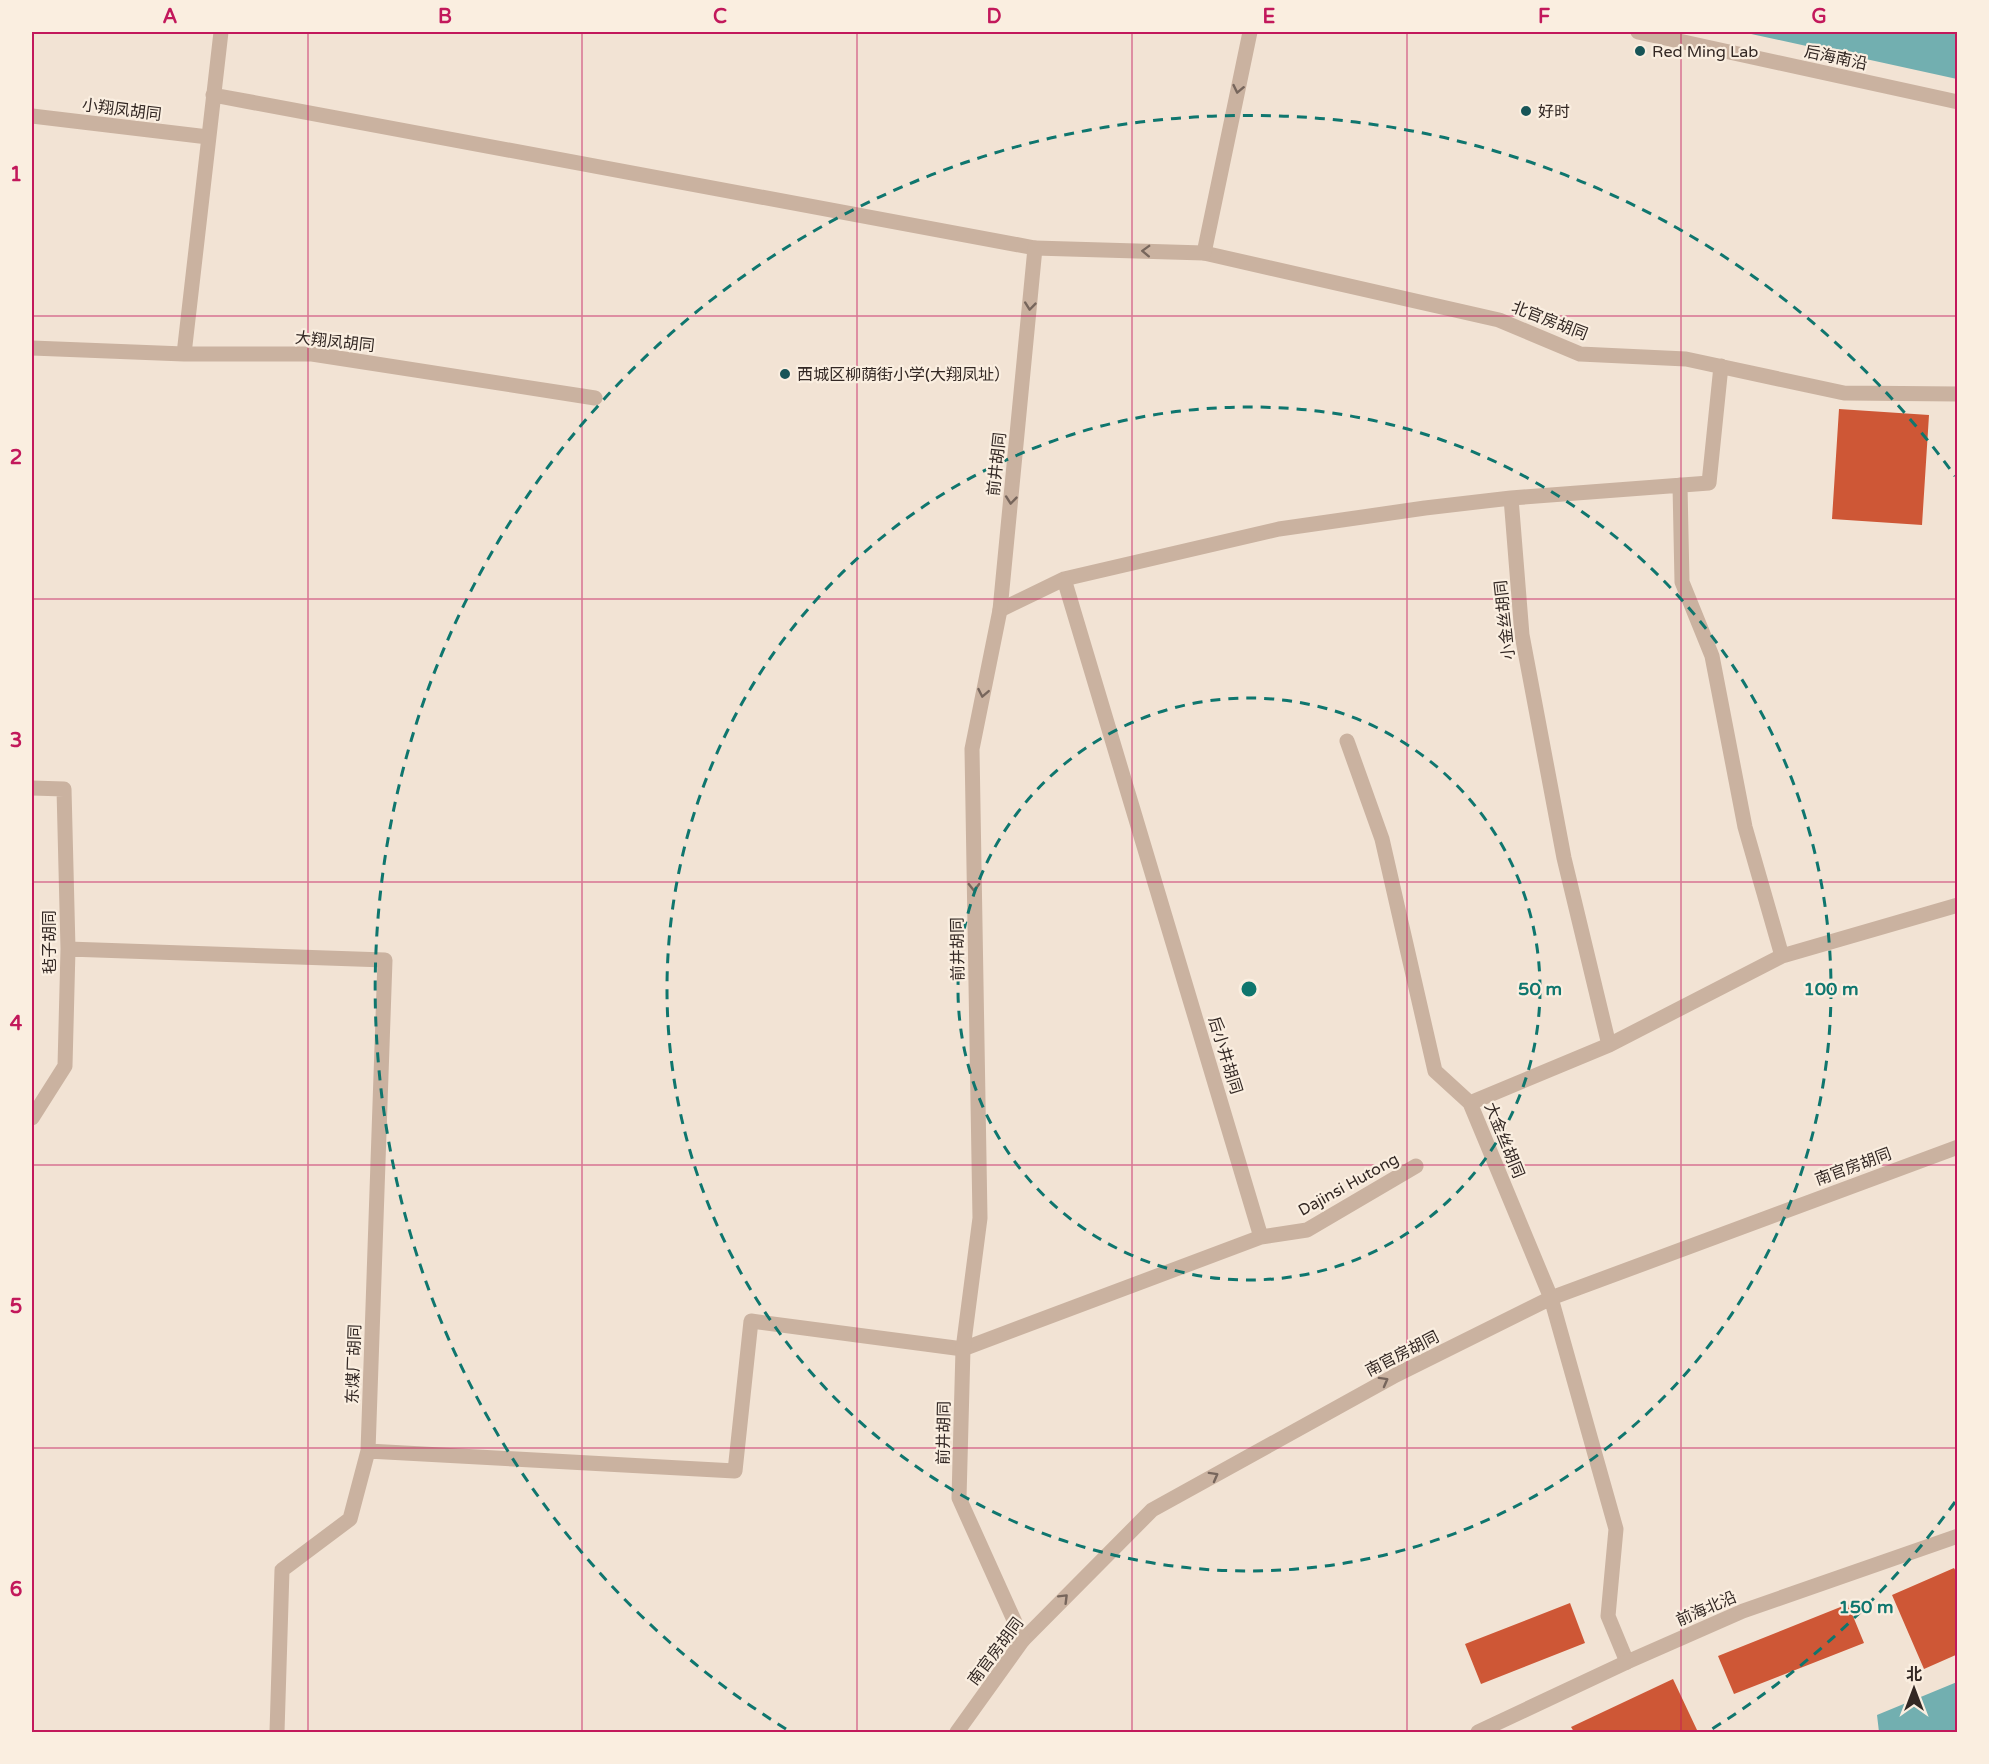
<svg xmlns="http://www.w3.org/2000/svg" width="1989" height="1764" viewBox="0 0 1989 1764" font-family="'Varela Round','Noto Sans SC',sans-serif">
<style>
.water{fill:#72afb0}
.building{fill:#ce5736}
.lines{fill:none;stroke-linecap:round;stroke-linejoin:round}
.lane{stroke:#cab2a0;stroke-width:15}
.street{stroke:#cab2a0;stroke-width:15}
.oneway{stroke:#77665c}
.grid{fill:none;stroke:#c2185b;stroke-width:1.5;stroke-opacity:0.55}
.ring{fill:none;stroke:#0f766e;stroke-width:3;stroke-dasharray:10 8}
.poi-dot{fill:#175457;stroke:#faeee0;stroke-width:2}
.labels{text-anchor:middle;stroke-width:4.5;stroke-linejoin:round;paint-order:stroke}
.poi-label{font-size:16px;fill:#332824;stroke:#faeee0;text-anchor:start}
.street-label{font-size:16px;fill:#332824;stroke:#faeee0}
.centre{fill:#0f766e;stroke:#faeee0;stroke-width:3}
.ring-label{font-size:18px;text-anchor:middle;font-weight:bold;fill:#0f766e;stroke:#faeee0;stroke-width:4.5;stroke-linejoin:round;paint-order:stroke}
.neatline{fill:none;stroke:#c2185b;stroke-width:2}
.grid-label{font-size:20px;text-anchor:middle;font-weight:bold;fill:#c2185b}
</style>
<rect width="100%" height="100%" fill="#f2e3d4"/>
<path class="water" d="M1742,32H1957V79Z
M1957,1682V1732H1879L1877,1715Z"/>
<path class="building" d="M1839,409L1929,415L1922,525L1832,519Z
M1954,1568L1958,1575V1654L1924,1669L1892,1595Z
M1570,1603L1585,1643L1481,1684L1465,1644Z
M1848,1604L1864,1643L1734,1694L1718,1656Z
M1673,1679L1697,1730L1692,1732H1574L1571,1727Z"/>
<g class="lines">
<path class="lane" d="M213,95L1035,248
M32,116L208,137
M1204,253L1499,320L1580,354L1686,359L1844,393L1958,394
M32,348L184,354H312L595,398
M184,354L221,32
M1680,485L1682,582L1712,656L1745,827L1782,956
M1000,610L1064,579L1279,529L1425,508L1511,498
M1347,741L1382,839L1435,1071L1470,1103
M32,788L64,789L68,949L65,1066L32,1118
M68,949L385,960L368,1451L350,1519L282,1570L277,1732
M1609,1045L1564,858L1522,635L1511,498L1709,483L1721,366
M1261,1237L1307,1230L1416,1166
M368,1451L735,1471L751,1321L963,1349L1261,1237L1064,579
M1627,1662L1608,1616L1616,1529L1551,1298L1470,1103L1609,1045L1782,956L1958,905
M957,1732L1023,1640L1152,1510L1396,1375L1551,1298L1958,1147"/>
<path class="street" d="M1638,32L1958,102
M1023,1640L959,1498L963,1349L980,1218L972,749L1000,610L1035,248L1204,253L1250,32
M1478,1732L1627,1662L1743,1611L1958,1536"/>
</g>
<defs><path id="oneway-chevron" d="M-2-3.5L2.5 0L-2 3.5" fill="none" stroke-width="1.6" stroke-linecap="round" stroke-linejoin="round" transform="scale(1.5)"/></defs>
<g class="oneway">
<use href="#oneway-chevron" transform="translate(1238 89) rotate(102)"/>
<use href="#oneway-chevron" transform="translate(1146 251) rotate(-178)"/>
<use href="#oneway-chevron" transform="translate(1030 306) rotate(96)"/>
<use href="#oneway-chevron" transform="translate(1011 500) rotate(96)"/>
<use href="#oneway-chevron" transform="translate(983 693) rotate(101)"/>
<use href="#oneway-chevron" transform="translate(974 887) rotate(89)"/>
<use href="#oneway-chevron" transform="translate(1384 1381) rotate(-29)"/>
<use href="#oneway-chevron" transform="translate(1214 1476) rotate(-29)"/>
<use href="#oneway-chevron" transform="translate(1064 1598) rotate(-45)"/>
</g>
<path class="grid" d="M308,32V1732M582,32V1732M857,32V1732M1132,32V1732M1407,32V1732M1681,32V1732M32,316H1958M32,599H1958M32,882H1958M32,1165H1958M32,1448H1958"/>
<g class="ring">
<circle cx="1249" cy="989" r="291"/>
<circle cx="1249" cy="989" r="582"/>
<path d="M1955 1502A873 873 0 0 1 1712 1729M786 1729A873 873 0 1 1 1955 476"/>
</g>
<g class="poi-dot">
<circle cx="1640" cy="51" r="6"/>
<circle cx="1526" cy="111" r="6"/>
<circle cx="785" cy="374" r="6"/>
</g>
<g class="labels">
<g class="poi-label">
<text x="1652" y="57">Red Ming Lab</text>
<text x="1538" y="117">好时</text>
<text x="797" y="380">西城区柳荫街小学(大翔凤址）</text>
</g>
<g class="street-label">
<text transform="translate(1836 57) rotate(12)" y="6">后海南沿</text>
<text transform="translate(122 109) rotate(7)" y="6">小翔凤胡同</text>
<text transform="translate(1550 320) rotate(21)" y="6">北官房胡同</text>
<text transform="translate(335 341) rotate(6)" y="6">大翔凤胡同</text>
<text transform="translate(996 464) rotate(-84)" y="6">前井胡同</text>
<text transform="translate(1504 620) rotate(-96)" y="6">小金丝胡同</text>
<text transform="translate(49 942) rotate(-90)" y="6">毡子胡同</text>
<text transform="translate(957 949) rotate(-91)" y="6">前井胡同</text>
<text transform="translate(1226 1055) rotate(73)" y="6">后小井胡同</text>
<text transform="translate(1505 1140) rotate(68)" y="6">大金丝胡同</text>
<text transform="translate(1853 1166) rotate(-20)" y="6">南官房胡同</text>
<text transform="translate(1348 1184) rotate(-29)" y="6">Dajinsi Hutong</text>
<text transform="translate(1402 1353) rotate(-27)" y="6">南官房胡同</text>
<text transform="translate(353 1364) rotate(-88)" y="6">东煤厂胡同</text>
<text transform="translate(943 1433) rotate(-89)" y="6">前井胡同</text>
<text transform="translate(1706 1608) rotate(-23)" y="6">前海北沿</text>
<text transform="translate(995 1651) rotate(-53)" y="6">南官房胡同</text>
</g>
</g>
<circle cx="1249" cy="989" r="9" class="centre"/>
<g class="ring-label">
<text x="1540" y="995">50 m</text>
<text x="1831" y="995">100 m</text>
<text x="1866" y="1613">150 m</text>
</g>
<rect width="1989" height="1764" fill="none" stroke="#faeee0" stroke-width="66"/>
<g transform="translate(1914 1689)" stroke="#faeee0" stroke-width="4.5" paint-order="stroke">
<path d="M0-4.5L10 22L0 15L-10 22Z" fill="#332824"/>
<text y="-9" font-size="16" font-weight="bold" text-anchor="middle" fill="#332824">北</text>
</g>
<rect x="33" y="33" width="1923" height="1698" class="neatline"/>
<g class="grid-label">
<text x="170" y="23">A</text>
<text x="445" y="23">B</text>
<text x="720" y="23">C</text>
<text x="994" y="23">D</text>
<text x="1269" y="23">E</text>
<text x="1544" y="23">F</text>
<text x="1819" y="23">G</text>
<text x="16" y="181">1</text>
<text x="16" y="464">2</text>
<text x="16" y="747">3</text>
<text x="16" y="1030">4</text>
<text x="16" y="1313">5</text>
<text x="16" y="1596">6</text>
</g>
</svg>
